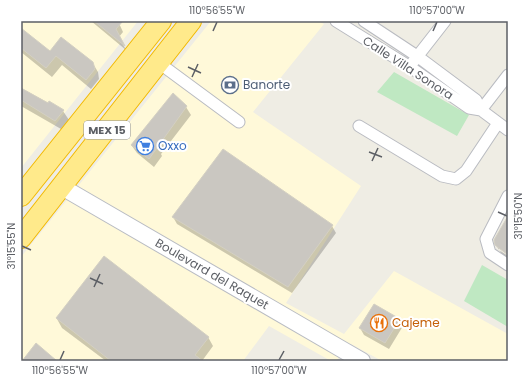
<svg xmlns="http://www.w3.org/2000/svg" width="529" height="382" viewBox="0 0 529 382" font-family="Poppins,sans-serif">
<style>
.commercial{fill:#fff9d9}
.green{fill:#bfe8c2}
.shadow{fill:#0003}
.building{fill:#cac7c1;stroke:#d4d0c2}
.lines{fill:none;stroke-linecap:round;stroke-linejoin:round}
.street-casing{stroke:#b9bbc1;stroke-width:13}
.secondary-casing{stroke:#b9bcc3;stroke-width:18}
.highway-casing{stroke:#f3b900;stroke-width:22}
.street{stroke:#fff;stroke-width:11}
.secondary{stroke:#fff;stroke-width:16}
.highway{stroke:#ffea8b;stroke-width:20}
.ticks{fill:none;stroke:#5c5f65;stroke-width:1.5}
.labels{text-anchor:middle;stroke-width:4;stroke-linejoin:round;paint-order:stroke}
.shield{fill:#fff;stroke:#8d8f93;stroke-width:1}
.shield-label{font-size:11px;font-weight:bold;fill:#5c5f65}
.street-label{font-size:12px;fill:#5c5f65;stroke:#fff}
.service-label{font-size:12px;fill:#4e5e75;stroke:#fff;text-anchor:start}
.shop-label{font-size:12px;fill:#366cbe;stroke:#fff;text-anchor:start}
.food-label{font-size:12px;fill:#c56008;stroke:#fff;text-anchor:start}
.neatline{fill:none;stroke:#5c5f65;stroke-width:1.5}
.ticks-label{font-size:10px;text-anchor:middle;fill:#5c5f65}
</style>
<rect width="100%" height="100%" fill="#efede4"/>
<path class="commercial" d="M21,21H138L21,168Z
M211,21H319L324,24L253,112L361,186L286,303L344,334L394,271L508,334V361H382L351,344L336,361H331L269,326L243,361H21V257Z"/>
<path class="green" d="M394,72L469,115L457,136L377,92Z
M482,265L508,280V327L464,301Z"/>
<path class="shadow" d="M91,21H118L123,32L119,37L126,50Z
M21,29L50,53L92,62L98,72L99,79L91,89L62,65L52,77L21,52Z
M21,88L63,111L69,120L61,129L21,106Z
M173,94L186,107L191,115L161,154L162,156L154,167L137,153L132,146Z
M173,217L332,226L336,233L292,293L177,224Z
M508,218V253L499,247V250L508,256V259L502,254L496,245Z
M57,319L208,337L213,346L202,361H106L62,328Z
M399,319L403,326L389,349L364,335L360,328Z"/>
<path class="building" d="M94,21H123L116,29L125,46Z
M21,28L50,51L61,37L93,62L95,69L86,80L56,56L46,68L21,48Z
M21,88L48,103L49,101L64,110L55,121L21,100Z
M173,93L187,106L149,159L131,145Z
M223,149L333,225L288,287L172,217Z
M508,216V255L495,245L494,240Z
M104,256L209,337L195,355L203,361H111L56,318Z
M374,304L400,319L385,343L359,328Z
M36,343L57,361H22Z"/>
<g class="lines">
<g class="street-casing">
<path id="street" d="M336,21L410,67L469,108L481,110
M364,21L417,56L476,100L481,110L508,130
M413,62L445,21
M159,63L239,122
M481,110L508,75
M359,126L442,176L456,179L466,171L498,123
M508,196L486,239L490,253L508,265"/>
</g>
<g class="secondary-casing">
<path id="secondary" d="M62,187L362,361"/>
</g>
<g class="highway-casing">
<path id="highway" d="M21,196L161,21
M21,238L191,21"/>
</g>
<use href="#street" class="street"/>
<use href="#secondary" class="secondary"/>
<use href="#highway" class="highway"/>
</g>
<path class="ticks" d="M213,31L217,22M433,31L437,22M188,67L201,73M192,77L198,64M369,152L382,157M372,161L378,148M498,212L507,216M22,246L31,250M90,278L103,284M94,287L100,274M60,360L64,351M279,360L284,351"/>
<defs>
<g id="bank-ring" transform="scale(0.9)"><circle r="9.5" fill="#fff" stroke="#5c6f8a" stroke-width="1.5"/><path d="M-6-4H6V4H-6ZM0-2.3a2.3 2.3 0 1 0 0 4.6a2.3 2.3 0 1 0 0-4.6Z" fill="#5c6f8a"/></g>
<g id="supermarket-ring" transform="scale(0.9)"><circle r="9.5" fill="#fff" stroke="#3f7fe0" stroke-width="1.5"/><path d="M-6-5.5h2.5l.6 2H6L4.5 2H-2.5L-4.4-4H-6ZM-1.5 3.2a1.3 1.3 0 1 0 .1 0ZM3 3.2a1.3 1.3 0 1 0 .1 0Z" fill="#3f7fe0"/></g>
<g id="restaurant-ring" transform="scale(0.9)"><circle r="9.5" fill="#fff" stroke="#e8710a" stroke-width="1.5"/><path d="M-5-6h1v4h1v-4h1v4h1v-4h1v5L-1.5 .5V6h-2V.5L-5-1ZM5-6V6H3V1.5H1.5Q1.5-4 5-6Z" fill="#e8710a"/></g>
</defs>
<g fill-rule="evenodd">
<use href="#bank-ring" x="230" y="85"/>
<use href="#supermarket-ring" x="145" y="146"/>
<use href="#restaurant-ring" x="379" y="323"/>
</g>
<g class="labels">
<rect class="shield" x="84" y="121" width="46" height="18" rx="3"/>
<g class="shield-label">
<text x="107" y="134">MEX 15</text>
</g>
<g class="street-label">
<text transform="translate(408 68) rotate(33)" y="4">Calle Villa Sonora</text>
<text transform="translate(212 274) rotate(30)" y="4">Boulevard del Raquet</text>
</g>
<g class="service-label">
<text x="243" y="89">Banorte</text>
</g>
<g class="shop-label">
<text x="158" y="150">Oxxo</text>
</g>
<g class="food-label">
<text x="392" y="327">Cajeme</text>
</g>
</g>
<rect width="529" height="382" fill="none" stroke="#ffffff" stroke-width="44"/>
<rect x="22" y="22" width="485" height="338" class="neatline"/>
<g class="ticks-label">
<text x="217" y="14">110°56'55"W</text>
<text x="437" y="14">110°57'00"W</text>
<text transform="translate(518 216) rotate(-90)" y="4">31°15'50"N</text>
<text transform="translate(11 246) rotate(-90)" y="4">31°15'55"N</text>
<text x="60" y="374">110°56'55"W</text>
<text x="279" y="374">110°57'00"W</text>
</g>
</svg>
